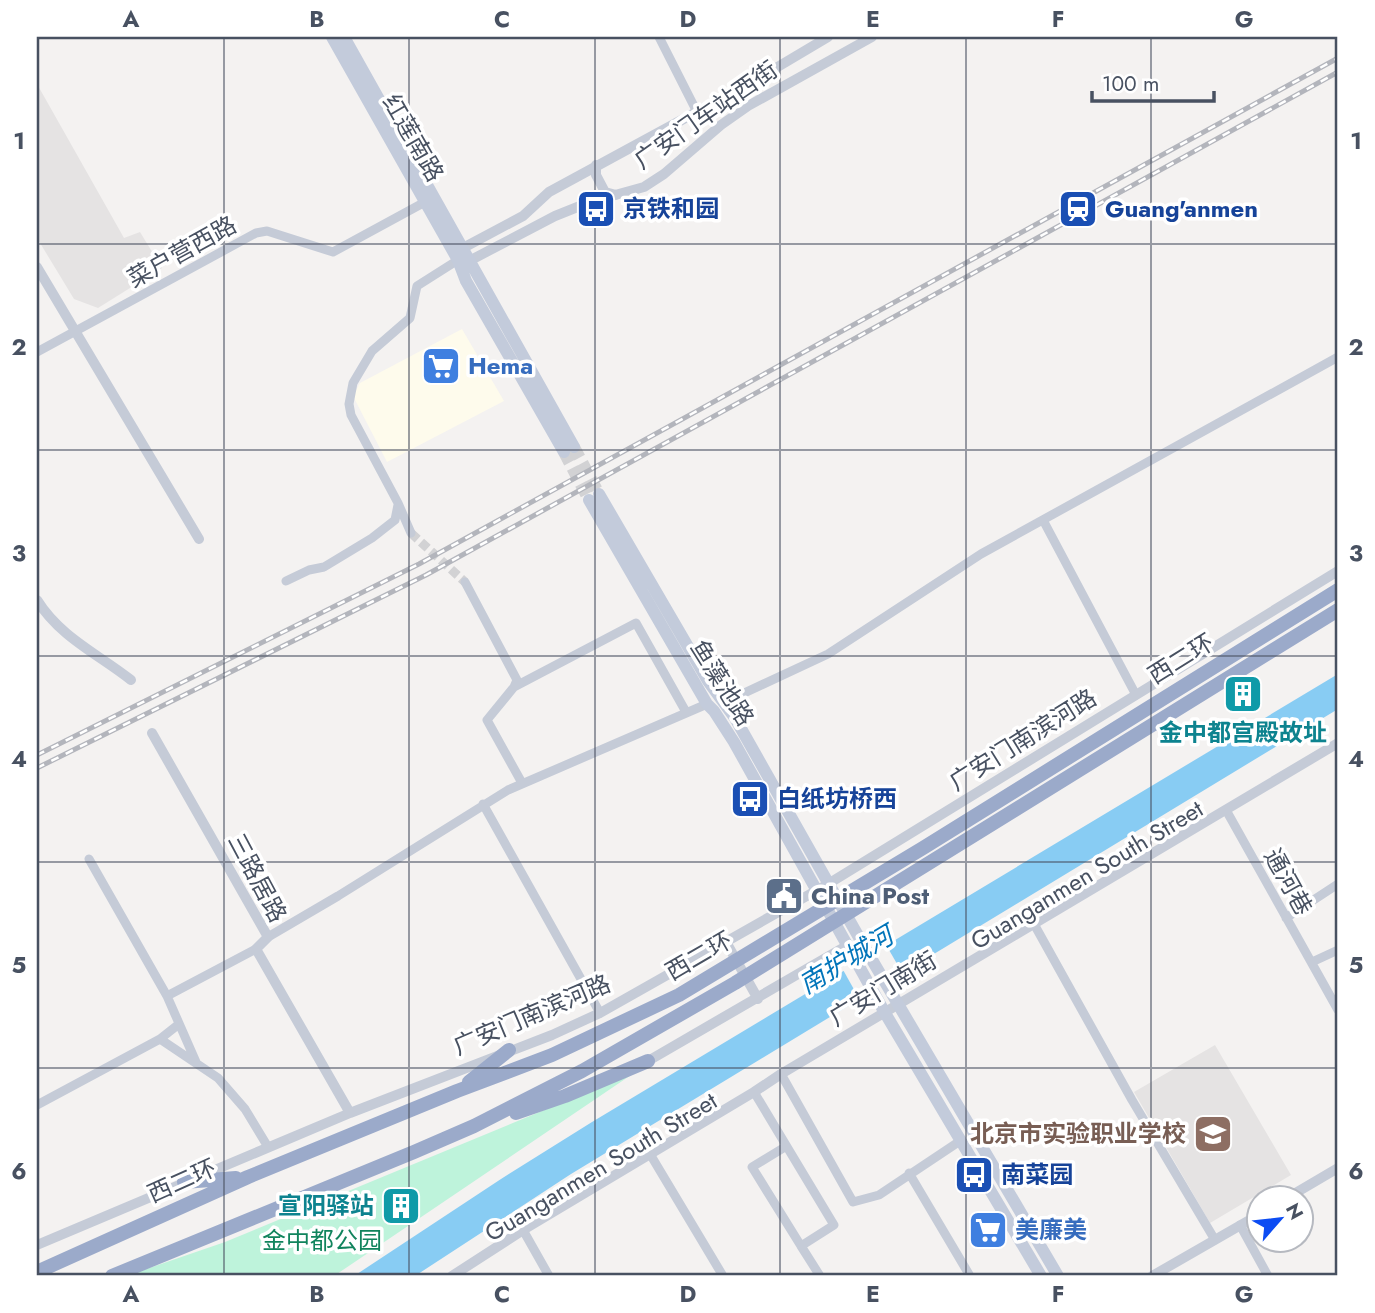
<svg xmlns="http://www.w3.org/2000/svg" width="1375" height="1313" viewBox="0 0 1375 1313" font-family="Jost,'Noto Sans SC',sans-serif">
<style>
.commercial{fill:#fefbec}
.education{fill:#e5e3e3}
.green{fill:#bef3db}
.water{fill:#88ccf3}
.pier{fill:#f4f2f1}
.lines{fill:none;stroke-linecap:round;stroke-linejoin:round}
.minor-tunnel{stroke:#d2d2d4;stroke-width:9;stroke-dasharray:9 4.5;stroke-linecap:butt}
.secondary-tunnel{stroke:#d2d2d4;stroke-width:12;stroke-dasharray:12 6;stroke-linecap:butt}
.minor{stroke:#c5cbd7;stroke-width:9}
.tertiary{stroke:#c5cbd7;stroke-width:10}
.secondary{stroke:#c3cbdb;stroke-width:12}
.trunk{stroke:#9baaca;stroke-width:14}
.rail-casing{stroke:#b3b5bc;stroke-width:5}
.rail{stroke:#fff;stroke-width:2.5;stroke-dasharray:8;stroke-linecap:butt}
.grid{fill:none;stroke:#485161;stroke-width:2;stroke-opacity:0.55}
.labels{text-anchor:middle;stroke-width:7;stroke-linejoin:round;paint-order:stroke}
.street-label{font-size:24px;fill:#485161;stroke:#fff}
.transit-label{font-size:24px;font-weight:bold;fill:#164399;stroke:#fff;text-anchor:start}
.shop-label{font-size:24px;font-weight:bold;fill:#366cbe;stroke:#fff;text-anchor:start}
.culture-label{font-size:24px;font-weight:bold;fill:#0d838f;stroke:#fff}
.service-label{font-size:24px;font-weight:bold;fill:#4e5e75;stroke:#fff;text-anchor:start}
.education-label{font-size:24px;font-weight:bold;fill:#785e54;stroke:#fff;text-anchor:end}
.park-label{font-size:24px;fill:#11845d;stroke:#fff}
.water-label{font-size:26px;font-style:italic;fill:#0275ba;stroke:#fff}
.neatline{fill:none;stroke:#485161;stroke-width:2.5}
.grid-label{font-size:23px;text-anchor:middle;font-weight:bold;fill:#485161}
</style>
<rect width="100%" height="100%" fill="#f4f2f1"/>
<path class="commercial" d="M462,329L504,401L387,462L353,396L360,383Z"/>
<path class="education" d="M37,84L124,238L140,232L162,268L98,308L74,299L37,238Z
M1215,1045L1291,1175L1210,1223L1134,1092Z"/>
<path class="green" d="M634,1073L334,1276H126L225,1242Z"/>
<path class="water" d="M1338,674V709L571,1174L415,1276H354L501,1179L592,1122Z"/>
<path class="pier" d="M885,943L904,976L861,1002L842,968Z"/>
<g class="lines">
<path class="minor-tunnel" d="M411,533L465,582"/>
<path class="secondary-tunnel" d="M574,447L599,494
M564,452L589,500"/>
<path class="minor" d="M659,37L697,112
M37,352L256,233L267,231L333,252L425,202
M1043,520L1136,695
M411,533L398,503L351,415L349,404L353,383L372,351L410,318L417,286L458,260
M286,581L309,570L324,567L372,538L395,520L398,505
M465,582L517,680L514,687L487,720L522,783
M514,687L636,623L686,712
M725,702L828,654L981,554L1338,357
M483,804L600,1013
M1226,810L1338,1010
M89,859L167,996L196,1062
M1286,918L1338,884
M1034,924L1132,1100L1215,1240
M268,937L338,896L508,790L707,704
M1312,962L1338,950
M167,996L256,949
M160,1039L179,1024
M781,1074L853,1202L879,1195L960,1141
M754,1092L834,1225L801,1246L820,1276
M37,1105L160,1039L218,1078L245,1109L268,1147
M785,1147L752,1167L801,1246
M650,1154L723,1276
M909,1173L970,1276
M1240,1225L1268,1276
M523,1230L549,1276"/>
<path class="tertiary" d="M828,37L759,78L549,192L523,216L463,248L458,260L469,261L555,216L590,202L644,187L664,174L721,125L748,106L872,37
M596,165V175L605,192L616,195
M37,267L199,539
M37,600C60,637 98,654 131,680
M152,733L268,937L256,949L350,1113
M726,942L758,999
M648,1061L848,945
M1287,1198L1338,1168
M37,1245L350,1113L552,1035L600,1013L828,884L1338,571
M452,1276L523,1230L754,1092L781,1074L1338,743
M1152,1276L1260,1214"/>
<path class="secondary" d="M332,37L458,260L466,281L564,452
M344,37L574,447
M599,494L708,681L735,718L865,948L1058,1276
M589,500L707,704L714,711L734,742L885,1013L1041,1276"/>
<path class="trunk" d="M469,1082L509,1050
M516,1113L565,1096L648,1061
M184,1182L236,1178
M37,1272L248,1177L457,1091L552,1055L679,995L923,848L1338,590
M112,1276L414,1152L474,1126L582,1071L735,983L1338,610"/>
<g class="rail-casing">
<path id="rail" d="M37,755L419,564L1338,58
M37,768L426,575L1338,72"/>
</g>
<use href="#rail" class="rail"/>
</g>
<path class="grid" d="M224,37V1276M409,37V1276M595,37V1276M780,37V1276M966,37V1276M1151,37V1276M37,244H1338M37,450H1338M37,656H1338M37,862H1338M37,1068H1338"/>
<defs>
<g id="bus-square" transform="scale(2.0125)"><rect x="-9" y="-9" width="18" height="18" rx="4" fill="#1a4fb4" stroke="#fff"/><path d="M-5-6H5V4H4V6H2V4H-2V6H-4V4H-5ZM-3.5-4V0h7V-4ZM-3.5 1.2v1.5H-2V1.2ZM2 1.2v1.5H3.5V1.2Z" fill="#fff"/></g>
<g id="station-square" transform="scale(2.0125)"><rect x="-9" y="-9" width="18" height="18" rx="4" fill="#1a4fb4" stroke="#fff"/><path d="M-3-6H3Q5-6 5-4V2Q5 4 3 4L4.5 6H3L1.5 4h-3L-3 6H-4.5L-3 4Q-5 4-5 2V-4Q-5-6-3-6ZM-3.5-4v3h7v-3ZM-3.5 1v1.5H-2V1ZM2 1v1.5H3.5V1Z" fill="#fff"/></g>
<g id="supermarket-square" transform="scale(2.0125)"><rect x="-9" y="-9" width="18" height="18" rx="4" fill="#3f7fe0" stroke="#fff"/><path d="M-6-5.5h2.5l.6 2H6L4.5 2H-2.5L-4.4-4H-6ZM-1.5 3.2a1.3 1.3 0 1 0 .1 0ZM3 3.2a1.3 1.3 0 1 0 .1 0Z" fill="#fff"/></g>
<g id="building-square" transform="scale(2.0125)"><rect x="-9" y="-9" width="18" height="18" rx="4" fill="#0f9aa8" stroke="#fff"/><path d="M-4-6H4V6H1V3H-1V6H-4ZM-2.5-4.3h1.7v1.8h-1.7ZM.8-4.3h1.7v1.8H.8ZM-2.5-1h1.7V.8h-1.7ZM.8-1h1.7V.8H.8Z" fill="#fff"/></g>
<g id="civic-square" transform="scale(2.0125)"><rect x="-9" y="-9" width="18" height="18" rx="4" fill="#5c6f8a" stroke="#fff"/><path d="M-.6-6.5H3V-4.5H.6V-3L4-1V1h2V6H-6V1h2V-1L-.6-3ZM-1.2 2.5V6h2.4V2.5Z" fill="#fff"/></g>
<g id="school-square" transform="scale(2.0125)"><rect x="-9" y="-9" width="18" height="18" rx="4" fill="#8d6e63" stroke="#fff"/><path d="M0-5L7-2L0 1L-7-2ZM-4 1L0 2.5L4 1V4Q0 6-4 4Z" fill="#fff"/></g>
</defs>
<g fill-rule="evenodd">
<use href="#bus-square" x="596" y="209"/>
<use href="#station-square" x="1078" y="209"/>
<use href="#supermarket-square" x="441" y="366"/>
<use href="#building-square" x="1243" y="694"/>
<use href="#bus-square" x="750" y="799"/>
<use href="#civic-square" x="784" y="896"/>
<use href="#school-square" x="1213" y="1134"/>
<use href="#bus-square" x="974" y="1175"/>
<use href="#building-square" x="401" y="1206"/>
<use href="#supermarket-square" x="988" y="1230"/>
</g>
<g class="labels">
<g class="street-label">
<text transform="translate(706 115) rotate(-35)" y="8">广安门车站西街</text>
<text transform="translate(413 138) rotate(60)" y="8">红莲南路</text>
<text transform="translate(182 252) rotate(-29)" y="8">菜户营西路</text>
<text transform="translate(1181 659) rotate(-32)" y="8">西二环</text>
<text transform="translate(722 683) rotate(58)" y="8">鱼藻池路</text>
<text transform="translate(1023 740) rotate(-32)" y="8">广安门南滨河路</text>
<text transform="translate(1087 875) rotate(-31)" y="8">Guanganmen South Street</text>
<text transform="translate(257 878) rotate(62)" y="8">三路居路</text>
<text transform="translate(1288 882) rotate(61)" y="8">通河巷</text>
<text transform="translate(699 956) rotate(-30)" y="8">西二环</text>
<text transform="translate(883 989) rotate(-31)" y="8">广安门南街</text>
<text transform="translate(532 1015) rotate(-23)" y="8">广安门南滨河路</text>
<text transform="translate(601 1167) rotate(-31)" y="8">Guanganmen South Street</text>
<text transform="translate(182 1181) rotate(-24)" y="8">西二环</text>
</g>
<g class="transit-label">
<text x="623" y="217">京铁和园</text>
<text x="1105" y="217">Guang'anmen</text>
<text x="777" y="807">白纸坊桥西</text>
<text x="1001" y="1183">南菜园</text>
</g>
<g class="shop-label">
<text x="468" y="374">Hema</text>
<text x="1015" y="1238">美廉美</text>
</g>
<g class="culture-label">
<text x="1243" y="741">金中都宫殿故址</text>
<text x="374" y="1214" text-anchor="end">宣阳驿站</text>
</g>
<g class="service-label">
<text x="811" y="904">China Post</text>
</g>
<g class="education-label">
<text x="1186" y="1142">北京市实验职业学校</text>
</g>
<g class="park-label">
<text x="322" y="1249">金中都公园</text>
</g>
<g class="water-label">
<text transform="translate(846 960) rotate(-31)" y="9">南护城河</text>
</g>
</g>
<rect width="1375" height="1313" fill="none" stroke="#ffffff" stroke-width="77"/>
<g transform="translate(1280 1219) rotate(62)"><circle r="33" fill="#ffffff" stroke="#b6b9c0" stroke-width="2"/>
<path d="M0-5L12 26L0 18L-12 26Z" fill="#0c4cf3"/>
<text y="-10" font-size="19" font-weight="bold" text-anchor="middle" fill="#485161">N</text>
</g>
<path d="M1092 91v10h122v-10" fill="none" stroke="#485161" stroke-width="3.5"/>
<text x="1102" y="91" font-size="21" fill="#485161" stroke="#ffffff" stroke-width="5" paint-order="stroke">100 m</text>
<rect x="38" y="38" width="1298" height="1236" class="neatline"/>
<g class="grid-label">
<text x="131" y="27">A</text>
<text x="317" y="27">B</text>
<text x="502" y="27">C</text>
<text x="688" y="27">D</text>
<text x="873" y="27">E</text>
<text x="1058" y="27">F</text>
<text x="1244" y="27">G</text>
<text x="19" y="149">1</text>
<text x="1356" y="149">1</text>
<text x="19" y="355">2</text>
<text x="1356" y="355">2</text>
<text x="19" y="561">3</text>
<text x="1356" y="561">3</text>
<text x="19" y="767">4</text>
<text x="1356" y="767">4</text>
<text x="19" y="973">5</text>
<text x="1356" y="973">5</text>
<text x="19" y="1179">6</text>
<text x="1356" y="1179">6</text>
<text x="131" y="1302">A</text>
<text x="317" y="1302">B</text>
<text x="502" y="1302">C</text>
<text x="688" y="1302">D</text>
<text x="873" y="1302">E</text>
<text x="1058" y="1302">F</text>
<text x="1244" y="1302">G</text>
</g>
</svg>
